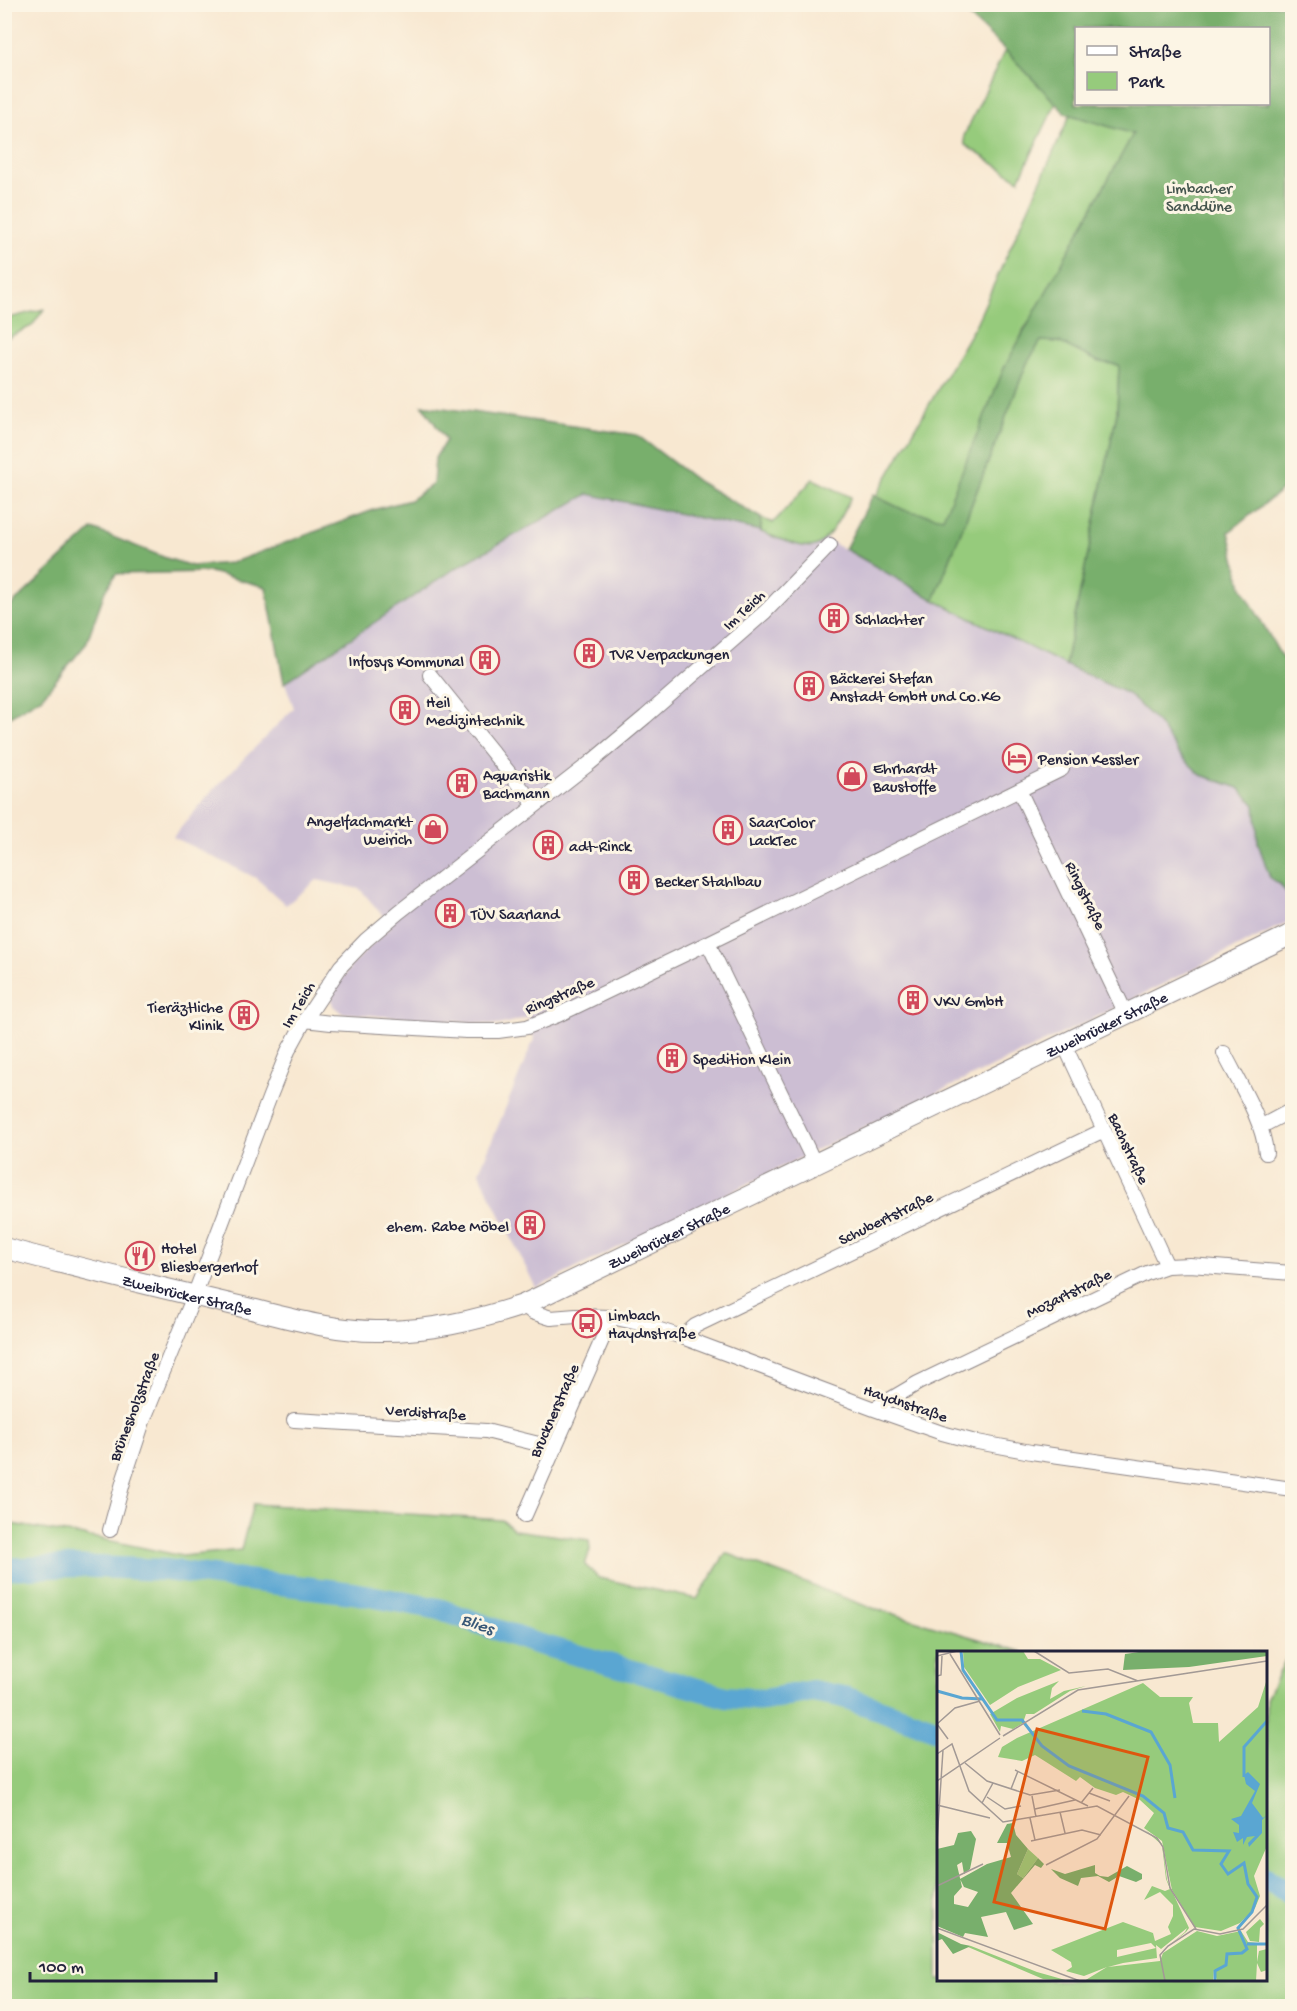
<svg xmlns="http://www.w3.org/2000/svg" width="1297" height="2011" viewBox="0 0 1297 2011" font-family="'Gochi Hand',sans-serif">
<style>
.industrial{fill:#ccbed3}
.green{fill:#96cb7c;stroke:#5c765c;stroke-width:1.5;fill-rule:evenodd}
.forest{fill:#78af6c;stroke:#4d6854;stroke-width:1.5;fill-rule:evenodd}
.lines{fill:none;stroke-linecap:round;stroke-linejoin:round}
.river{stroke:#5aa6d2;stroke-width:22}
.street-casing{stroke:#8d8586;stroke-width:16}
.secondary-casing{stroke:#8d8586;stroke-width:22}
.street{stroke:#fff;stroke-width:14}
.secondary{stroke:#fff;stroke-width:20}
.labels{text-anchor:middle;stroke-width:6;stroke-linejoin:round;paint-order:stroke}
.park-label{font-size:16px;fill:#45554e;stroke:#fcf5e5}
.street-label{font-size:16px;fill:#22223b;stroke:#fcf5e5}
.poi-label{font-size:16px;fill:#22223b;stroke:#fcf5e5;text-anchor:start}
.water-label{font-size:18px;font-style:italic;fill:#385777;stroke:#fcf5e5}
.inset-river{fill:none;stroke:#5aa6d2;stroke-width:3}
.inset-road{fill:none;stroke:#a29995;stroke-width:1.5}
.view{fill:#de560e;fill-opacity:0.15;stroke:#de560e;stroke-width:3}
.inset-edge{fill:none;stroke:#22223b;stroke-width:3}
</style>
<rect width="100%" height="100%" fill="#fcf5e5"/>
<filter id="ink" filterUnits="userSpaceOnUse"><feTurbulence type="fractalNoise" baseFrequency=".0167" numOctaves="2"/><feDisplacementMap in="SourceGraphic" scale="12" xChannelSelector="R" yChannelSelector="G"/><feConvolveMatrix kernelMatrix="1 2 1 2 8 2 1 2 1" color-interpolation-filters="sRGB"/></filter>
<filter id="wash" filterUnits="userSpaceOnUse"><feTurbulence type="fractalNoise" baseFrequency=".008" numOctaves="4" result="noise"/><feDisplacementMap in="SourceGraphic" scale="24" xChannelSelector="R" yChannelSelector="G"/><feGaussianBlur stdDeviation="1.35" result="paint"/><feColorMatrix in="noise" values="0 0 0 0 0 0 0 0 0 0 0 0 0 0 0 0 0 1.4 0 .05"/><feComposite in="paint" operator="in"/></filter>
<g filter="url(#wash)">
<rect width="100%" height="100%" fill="#f8e8d1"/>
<path class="industrial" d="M588,494L761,531L800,546L814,547L826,539L934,600L1128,694L1158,723L1180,755L1201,775L1239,788L1255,805L1258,843L1270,878L1280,884L1292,901V920L1072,1029L820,1148L536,1288L479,1172L534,1039L529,1017L499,1025L342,1013L333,1006L331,995L352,965L391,925L360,889L317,880L286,905L256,878L173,837L213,790L294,708L285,683L456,568Z"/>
<path class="green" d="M960,5H1292V322L1081,258L1024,329L929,577L854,534L976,324L1072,111ZM1076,28H1268V104H1076Z
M1005,50L1056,103L1019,180L965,145L964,136Z
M44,309L32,326L5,339V319Z
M1041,340L1059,342L1099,361L1119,365L1117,413L1065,665L934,600L1027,363Z
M813,479L851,497C843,511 830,541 815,546C803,550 773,536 761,532V518L773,523Z
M253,1504L502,1520L514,1530L589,1540L590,1550L585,1565L599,1578L697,1599L726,1553L866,1606L1023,1652H938V1980H1266V1699L1289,1653H1292V2006H5V1523L102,1539L182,1556L241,1550Z"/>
<path class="forest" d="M957,5H1292V482L1229,532L1242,587L1281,656L1292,664V901L1280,884L1270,878L1258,843L1255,805L1239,788L1201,775L1180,755L1158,723L1128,694L1065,665L1117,413L1119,365L1099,362L1059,342L1041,341L1027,363L934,600L845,549L873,495L904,510L943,518L1004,368L1133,134L1065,113L1005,50ZM1076,28H1268V104H1076Z
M422,405L637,435L699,482L761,518V531L588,494L456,568L284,683L266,587L210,572L116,574L105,591L86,644L42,697L5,719V611L93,529L166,558L192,566L231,563L376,509L410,500L433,484L435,458L446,440Z"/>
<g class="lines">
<path class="river" d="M4,1569L73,1566L165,1570L353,1593L439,1609L531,1642L726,1697L764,1700L812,1691L844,1697L938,1730
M1266,1879L1292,1894"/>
</g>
</g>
<g filter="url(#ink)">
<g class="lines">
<g class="street-casing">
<path id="street" d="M430,675L535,805
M1019,790L1126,1014
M708,943L815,1164
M305,1020L331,1023L466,1031H498L527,1027L558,1015L708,943L1062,769
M1064,1044L1167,1266
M1224,1053C1239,1083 1263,1120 1266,1153
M1260,1127L1292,1110
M523,1305L532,1312L551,1318L576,1316L612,1317L638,1323L682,1337L874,1409L942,1433L972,1441L1031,1452L1292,1489
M682,1337L695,1326L1104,1130
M874,1409L918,1383L1147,1273L1167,1266L1190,1265L1292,1273
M294,1420L486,1431L555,1448
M525,1515L612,1317
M110,1530L124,1479L143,1421L194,1296L270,1096L288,1051L305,1020L341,966L366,940L399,912L590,763L645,717L765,612L830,545"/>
</g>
<g class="secondary-casing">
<g id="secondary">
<path id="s1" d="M4,1248C85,1270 166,1289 247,1308C289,1318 333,1331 376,1331C428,1332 474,1321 523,1305L1292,934"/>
</g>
</g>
<use href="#street" class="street"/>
<use href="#secondary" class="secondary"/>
</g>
</g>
<defs>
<g id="building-ring" transform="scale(1.5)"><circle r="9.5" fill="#fcf5e5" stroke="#d1495b" stroke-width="1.5"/><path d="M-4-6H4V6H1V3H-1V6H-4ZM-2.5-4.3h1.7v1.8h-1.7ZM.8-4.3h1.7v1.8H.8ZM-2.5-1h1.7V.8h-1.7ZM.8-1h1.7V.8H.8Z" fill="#d1495b"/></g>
<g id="hotel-ring" transform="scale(1.5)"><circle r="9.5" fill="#fcf5e5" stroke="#d1495b" stroke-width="1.5"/><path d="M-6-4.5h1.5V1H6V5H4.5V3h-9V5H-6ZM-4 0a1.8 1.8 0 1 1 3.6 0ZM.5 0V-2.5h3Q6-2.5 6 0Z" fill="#d1495b"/></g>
<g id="shop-ring" transform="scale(1.5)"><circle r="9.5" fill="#fcf5e5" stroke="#d1495b" stroke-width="1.5"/><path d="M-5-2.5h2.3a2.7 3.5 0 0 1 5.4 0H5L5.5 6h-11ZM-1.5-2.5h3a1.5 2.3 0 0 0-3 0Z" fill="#d1495b"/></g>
<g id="restaurant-ring" transform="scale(1.5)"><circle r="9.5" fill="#fcf5e5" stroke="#d1495b" stroke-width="1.5"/><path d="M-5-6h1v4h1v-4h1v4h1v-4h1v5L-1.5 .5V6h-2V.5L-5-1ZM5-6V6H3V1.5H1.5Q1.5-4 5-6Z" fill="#d1495b"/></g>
<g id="bus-ring" transform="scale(1.5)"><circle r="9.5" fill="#fcf5e5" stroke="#d1495b" stroke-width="1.5"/><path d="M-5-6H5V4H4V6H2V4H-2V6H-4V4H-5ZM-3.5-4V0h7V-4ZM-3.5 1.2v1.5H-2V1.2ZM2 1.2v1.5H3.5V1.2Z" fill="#d1495b"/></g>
</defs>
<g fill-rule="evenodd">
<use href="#building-ring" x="834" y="618"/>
<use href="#building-ring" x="589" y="653"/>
<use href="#building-ring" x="485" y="660"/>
<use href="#building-ring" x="809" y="686"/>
<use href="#building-ring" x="405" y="710"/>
<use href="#hotel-ring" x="1017" y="758"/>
<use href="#shop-ring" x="852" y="776"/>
<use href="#building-ring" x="462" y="783"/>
<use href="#shop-ring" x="433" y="829"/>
<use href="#building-ring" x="728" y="830"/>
<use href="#building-ring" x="548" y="845"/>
<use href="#building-ring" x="634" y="880"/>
<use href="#building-ring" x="450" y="913"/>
<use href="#building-ring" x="913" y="1000"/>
<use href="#building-ring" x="244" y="1015"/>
<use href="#building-ring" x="672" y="1058"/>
<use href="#building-ring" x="530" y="1225"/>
<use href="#restaurant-ring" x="140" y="1256"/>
<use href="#bus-ring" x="587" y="1323"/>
</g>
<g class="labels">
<g class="park-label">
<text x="1199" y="193">Limbacher<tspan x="1199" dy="18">Sanddüne</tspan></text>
</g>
<g class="street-label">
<text transform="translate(743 609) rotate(-43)" y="6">Im Teich</text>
<text transform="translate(1087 895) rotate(64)" y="6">Ringstraße</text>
<text transform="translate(559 994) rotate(-23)" y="6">Ringstraße</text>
<text transform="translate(297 1004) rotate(-59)" y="6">Im Teich</text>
<text dy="6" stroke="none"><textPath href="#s1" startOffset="1179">Zweibrücker Straße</textPath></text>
<text transform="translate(1130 1148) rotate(65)" y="6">Bachstraße</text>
<text transform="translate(885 1217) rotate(-26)" y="6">Schubertstraße</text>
<text dy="6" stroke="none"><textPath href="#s1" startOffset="693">Zweibrücker Straße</textPath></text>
<text transform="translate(1068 1292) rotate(-26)" y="6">Mozartstraße</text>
<text dy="6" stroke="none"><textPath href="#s1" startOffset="189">Zweibrücker Straße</textPath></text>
<text transform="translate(906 1402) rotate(19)" y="6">Haydnstraße</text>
<text transform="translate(133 1406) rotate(-69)" y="6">Brünesholzstraße</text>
<text transform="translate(553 1410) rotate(-66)" y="6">Brucknerstraße</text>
<text transform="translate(426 1411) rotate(4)" y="6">Verdistraße</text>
</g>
<g class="poi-label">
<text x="855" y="624">Schlachter</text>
<text x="610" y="659">TVR Verpackungen</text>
<text x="464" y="666" text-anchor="end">Infosys Kommunal</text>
<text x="830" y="683">Bäckerei Stefan<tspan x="830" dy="18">Anstadt GmbH und Co.KG</tspan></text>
<text x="426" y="707">Heil<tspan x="426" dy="18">Medizintechnik</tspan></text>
<text x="1038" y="764">Pension Kessler</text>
<text x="873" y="773">Ehrhardt<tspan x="873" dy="18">Baustoffe</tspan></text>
<text x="483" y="780">Aquaristik<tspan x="483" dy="18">Bachmann</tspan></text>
<text x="412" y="826" text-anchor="end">Angelfachmarkt<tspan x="412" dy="18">Weirich</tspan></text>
<text x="749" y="827">SaarColor<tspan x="749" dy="18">LackTec</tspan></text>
<text x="569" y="851">adt-Rinck</text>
<text x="655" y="886">Becker Stahlbau</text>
<text x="471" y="919">TÜV Saarland</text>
<text x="934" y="1006">VKV GmbH</text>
<text x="223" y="1012" text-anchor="end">Tieräztliche<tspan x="223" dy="18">Klinik</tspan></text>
<text x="693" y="1064">Spedition Klein</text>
<text x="509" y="1231" text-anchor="end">ehem. Rabe Möbel</text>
<text x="161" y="1253">Hotel<tspan x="161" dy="18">Bliesbergerhof</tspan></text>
<text x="608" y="1320">Limbach<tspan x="608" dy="18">Haydnstraße</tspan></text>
</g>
<g class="water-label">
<text transform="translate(478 1623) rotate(20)" y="6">Blies</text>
</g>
</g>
<g transform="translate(937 1651)">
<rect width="330" height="330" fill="#f8e8d1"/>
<path d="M26,0H86L91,8H103L124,19L81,36L53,54L27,16ZM330,28V195L317,225L323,245L318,257L303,272L284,280L258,276L235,239L225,190L207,177L217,162L203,149L186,141L179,144L158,137L143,126L139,130L98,104L85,110L61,106L65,96L80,87L206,32L223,46H256L252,52L256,72H281L282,91L321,56ZM122,30L115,37L113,48L127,40L149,35L133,40L97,63H89L86,72L76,78L64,75L63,81L53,63L80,47ZM208,179L221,188L225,193L226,198L230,229L252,277L249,281L224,301L248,281L250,277L224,298L219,294L220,307L186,312L171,316L223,310L226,302L260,280L280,285L304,280L311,291L320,292V311L322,300L330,298V319L324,321L320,312L319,330H280L277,318L276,330H228L227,326V330H147L170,316L147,325L129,320L135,316L134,311L114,299L186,271L216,282L218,290L234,283L231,276L236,265V254L223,241L207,249L215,235L228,240L233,238L229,228L225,194ZM214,292L219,297L180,306V299ZM91,198L101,207L86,227L80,223ZM323,268L327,273L323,277L322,291L313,290L309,281ZM34,295L100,321L132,330L106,328L31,296Z" fill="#96cb7c" fill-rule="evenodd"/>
<path d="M209,0H330V5L252,16L186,19L188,3ZM76,172L79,184L91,198L80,223L86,227L101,207L107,213L104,217L98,214L74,242L96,273L77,279L69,261L44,266L51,286L28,282L26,286L0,275V198L17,194L21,182L34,180L39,188L33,218L27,223L25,211L20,214L25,236L17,245V253L31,256L41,241L27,236L23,228L50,213L74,206L70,192H60L70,173ZM158,214V222L163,225L171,226L190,215L205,223V228L199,231L182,225L172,231L161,225L144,227L141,235L123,227L114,218L128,223ZM0,281L24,293L34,295L16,303L5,288L0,290Z" fill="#78af6c"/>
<path d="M311,121L323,133L315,152L326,167L330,164L325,169V182L312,196L311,192L318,185L310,186L306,194V187L300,191L296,181L302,182V174L294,168L304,165L318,140L309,133L307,124Z" fill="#5aa6d2"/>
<path class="inset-river" d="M24,0L26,19L60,69H85L105,95L132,115L206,145L227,162L231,177L246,181L256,199L292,200L284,213L291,223L307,212L311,233L320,246L315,261L301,277L310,298L305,302L290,303L289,314L278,320V330M0,40L25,47L45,48M145,60L169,63L214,81L233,114L238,147M307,126V96L330,70M310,293H330"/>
<path class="inset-road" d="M97,0L132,22L171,18L201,30M13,3L63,84M0,5L20,0M0,25L4,24L5,5M0,73L18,57L43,50M0,73L11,88M66,85L141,39L330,10M0,103L15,93L32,140L66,171L160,155L220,187L226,196L233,237L259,278M28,112L50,130L93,144L123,139M78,119L151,155M0,130L63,87M74,138L81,120M152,142L173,150M95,145L99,166M50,146L68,158L84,155M45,152L56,132M144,152L156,137M0,154L53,167M98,158L138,149M123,161L128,182M93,167L98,189M0,190L6,99M94,190L145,179L164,184M109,214L160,188L192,145M0,235L46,213M0,277L143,330M228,330L223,304L231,295L257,278L283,283L306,278L330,254"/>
<path class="view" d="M100,78L211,106L168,278L57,251Z"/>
<rect width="330" height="330" class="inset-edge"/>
</g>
<rect width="1297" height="2011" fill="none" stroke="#fcf5e5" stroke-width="24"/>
<rect x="1075" y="27" width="195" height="78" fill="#fcf5e5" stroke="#a5a1a1" stroke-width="1.5"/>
<rect x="1087" y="46" width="30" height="9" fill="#ffffff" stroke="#a5a1a1" stroke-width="1.5"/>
<text x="1129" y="57" font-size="18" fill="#22223b">Straße</text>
<rect x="1087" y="72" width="30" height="18" fill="#96cb7c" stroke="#a5a1a1" stroke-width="1.5"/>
<text x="1129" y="87" font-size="18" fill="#22223b">Park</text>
<path d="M30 1972v9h186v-9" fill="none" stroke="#22223b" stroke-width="3"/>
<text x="39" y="1972" font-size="18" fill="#22223b" stroke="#fcf5e5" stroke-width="4.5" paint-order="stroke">100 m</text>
</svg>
